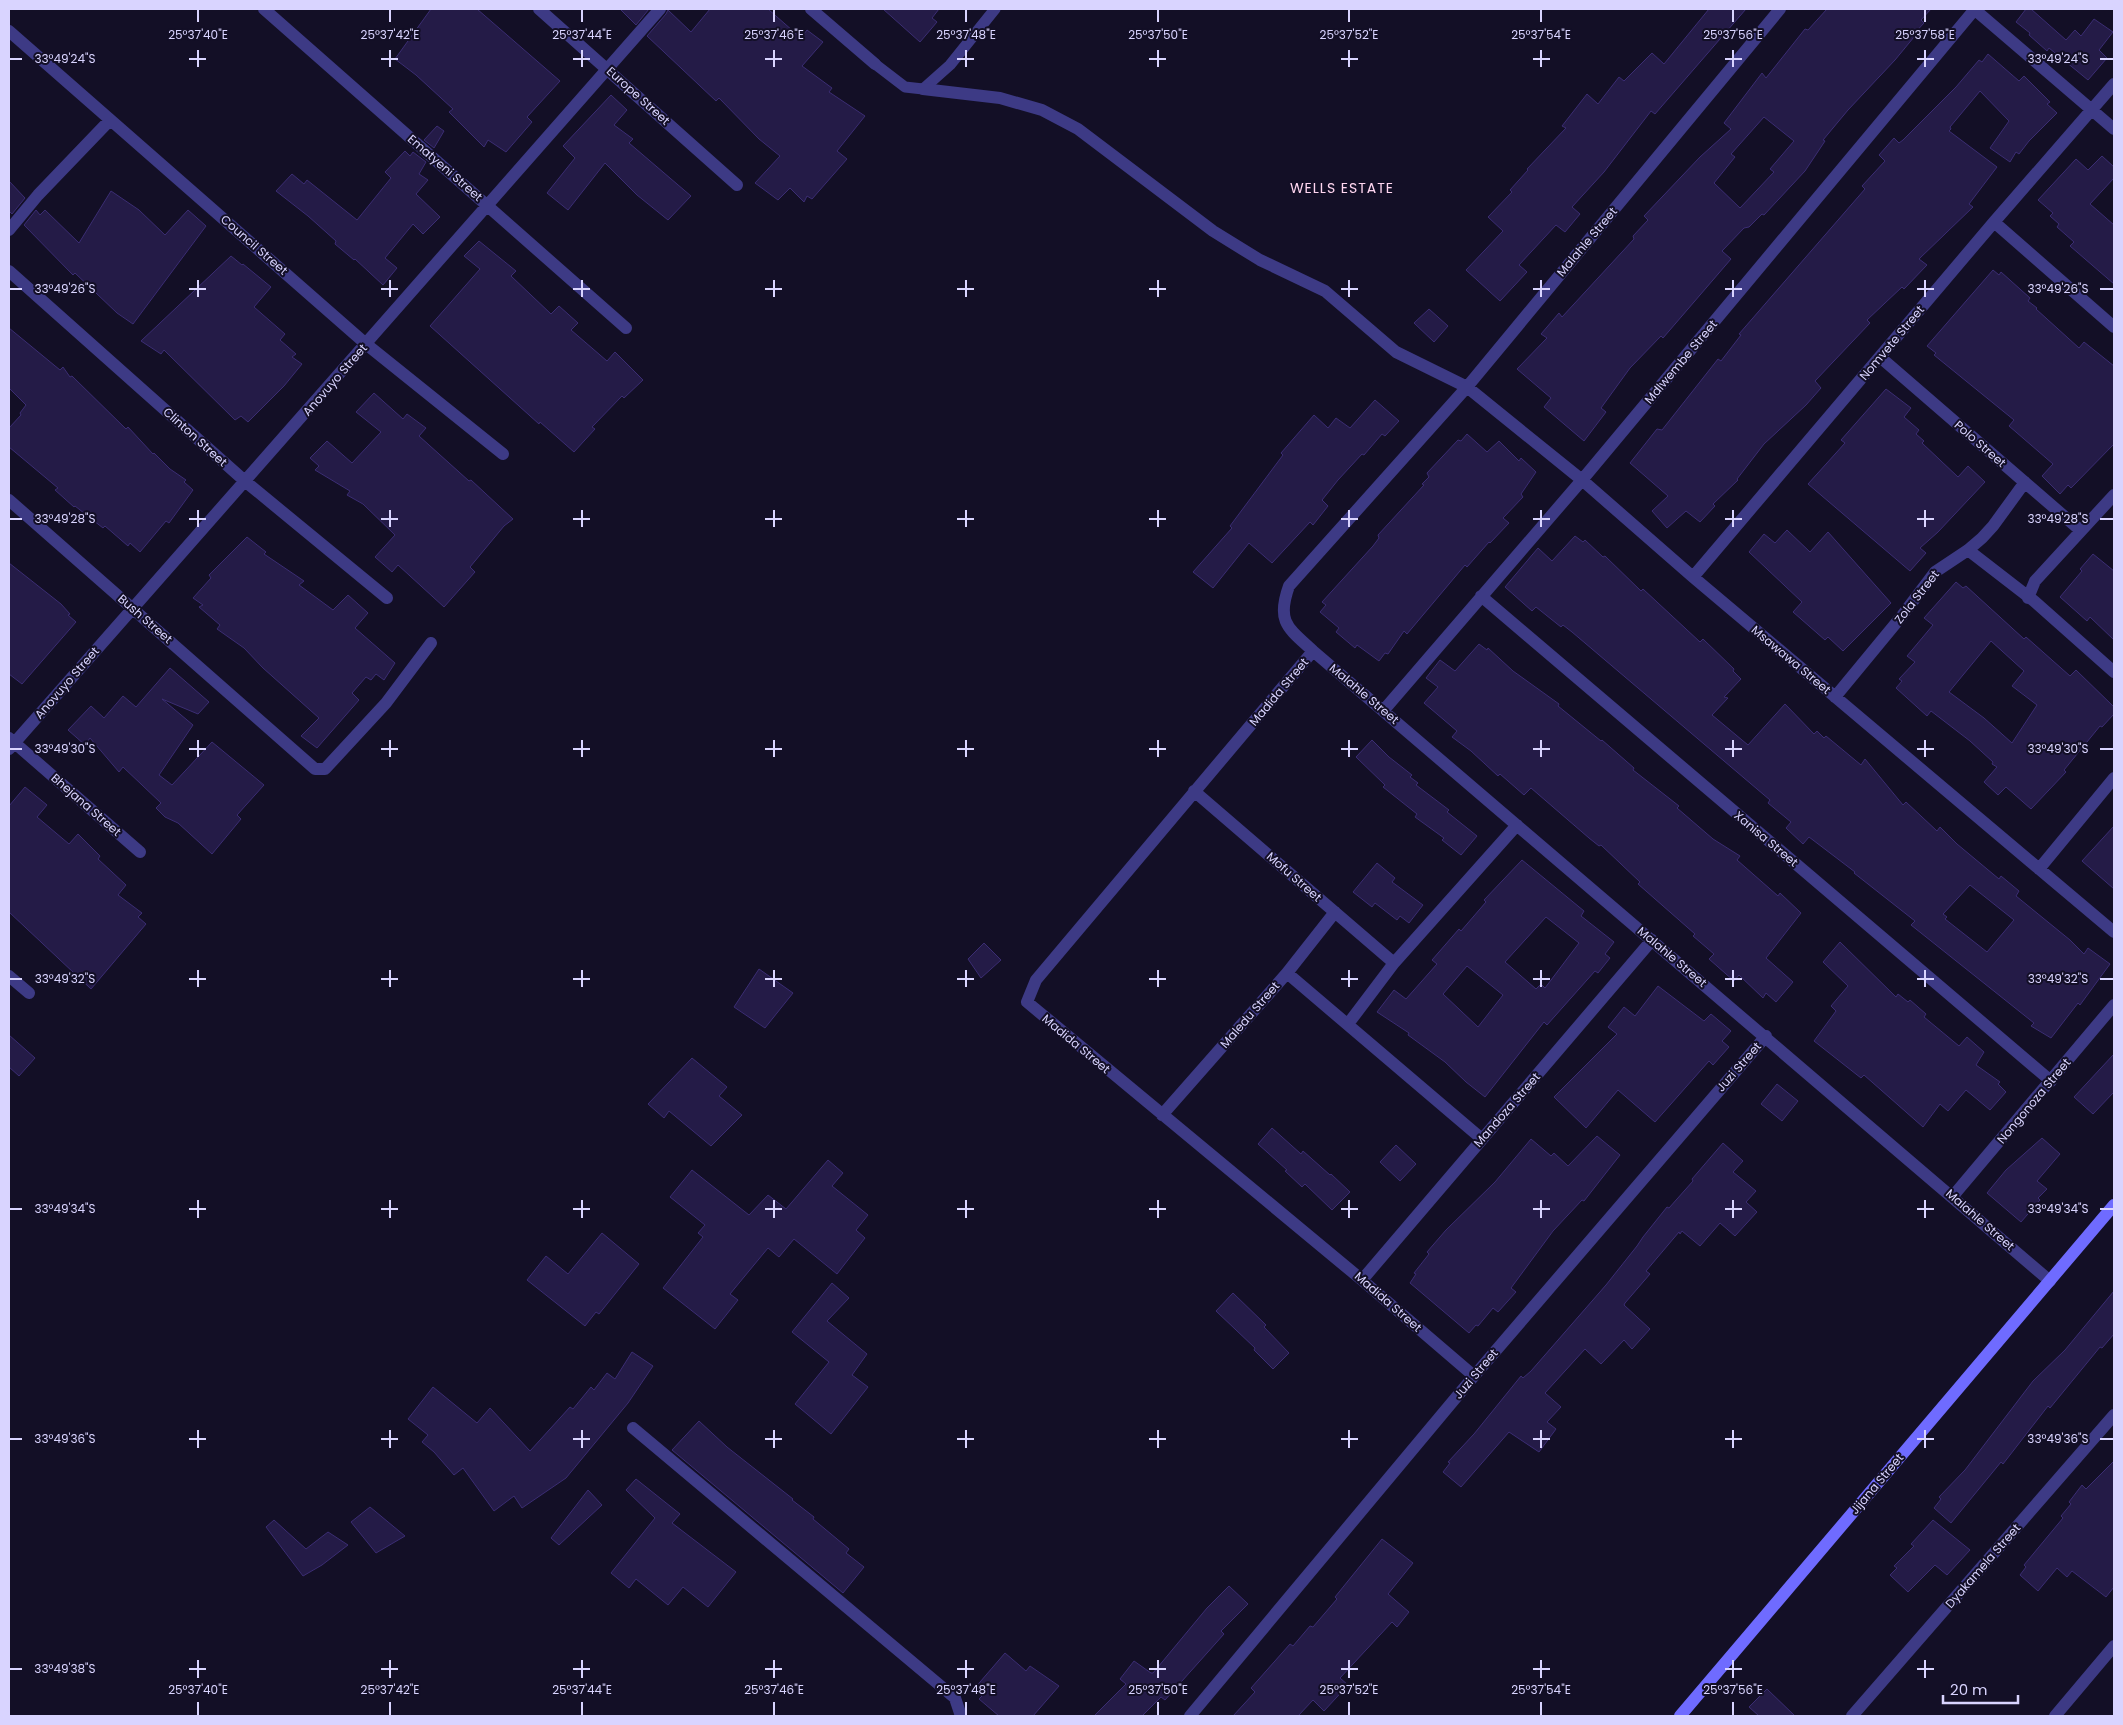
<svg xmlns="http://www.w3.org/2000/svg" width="2123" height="1725" viewBox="0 0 2123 1725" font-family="Poppins,sans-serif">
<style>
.building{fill:#241b47;stroke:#3b2d73;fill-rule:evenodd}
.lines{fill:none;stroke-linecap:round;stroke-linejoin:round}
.lane{stroke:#3d3a85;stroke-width:11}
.street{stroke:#3d3a85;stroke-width:12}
.secondary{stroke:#6f6bff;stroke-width:12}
.ticks{fill:none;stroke:#d9d4ff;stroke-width:2}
.labels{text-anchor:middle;stroke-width:4;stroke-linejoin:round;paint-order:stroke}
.street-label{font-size:12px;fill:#d9d4ff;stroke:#130f26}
.neighbourhood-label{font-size:14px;letter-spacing:1px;fill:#ffd6f0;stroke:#130f26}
.ticks-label{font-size:12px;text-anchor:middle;fill:#d9d4ff;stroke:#130f26;stroke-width:4;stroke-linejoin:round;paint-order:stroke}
</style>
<rect width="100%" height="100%" fill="#130f26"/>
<path class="building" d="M431,9H477L560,81L527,117L532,122L506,152L488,140L484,147L449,112L453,109L416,75L395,59Z
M620,9H649L636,25Z
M710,9H768L801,38L807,30L823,42L802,66L832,88L829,92L865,116L837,151L847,159L812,199L807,196L804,202L790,188L778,200L755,183L780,156L759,139L719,98L716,101L647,36L666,14L668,10L691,32Z
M883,9H939L932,18L937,22L920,42Z
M1709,9H1746L1655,114L1651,111L1604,172L1572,207L1580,214L1565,232L1556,225L1519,265L1527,272L1500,301L1466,270L1503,231L1488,217L1512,192L1510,190L1528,170L1527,169L1566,128L1562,126L1587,94L1598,104L1619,77L1624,81L1652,53L1664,64Z
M1827,9H1931L1921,20L1924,23L1912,36L1914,37L1895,60L1848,110L1823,140L1825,141L1805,171L1764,215L1762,214L1749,227L1744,228L1722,251L1731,259L1663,338L1661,336L1630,368L1601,408L1606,412L1584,441L1544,407L1551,398L1517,369L1547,338L1541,334L1559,313L1562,317L1634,239L1633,236L1648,220L1644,216L1700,157L1731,129L1724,123L1762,73L1766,78L1805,29L1808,30ZM1764,117L1794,141L1770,169L1774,172L1740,208L1714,183L1735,157L1731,154Z
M2026,9H2031L2066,40L2075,30L2081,36L2094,19L2113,32L2099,50L2107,58L2088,80L2049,48L2047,51L2029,35L2030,33L2016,22Z
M1988,54L2019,81L2024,76L2050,102L2047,104L2057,113L2029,141L2019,154L2016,152L2010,162L1990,148L2009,121L1980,91L1950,127L1951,129L1949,131L1997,167L1969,204L1973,207L1919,259L1927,265L1904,289L1902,287L1867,320L1870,323L1815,381L1821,388L1806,405L1764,444L1737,479L1738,480L1713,504L1715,506L1700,522L1686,511L1667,528L1652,511L1668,496L1630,463L1657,429L1662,430L1718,359L1721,361L1741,335L1739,334L1865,189L1862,186L1885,161L1879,155L1894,138L1899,143L1903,140L1956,87L1979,60L1982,62Z
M611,95L627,110L614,125L633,139L629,143L691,196L668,220L637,195L605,163L568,210L547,193L575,158L563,146Z
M437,126L444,131L434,148L424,140Z
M405,151L410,156L413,152L426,162L419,174L428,180L416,194L440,217L423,234L413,224L385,258L397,268L383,285L355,259L354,260L335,244L336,241L308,216L276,191L292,174L304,184L307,180L357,220L391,178L385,172Z
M2102,156L2114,167V178L2090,204L2114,225V284L2070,246L2074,242L2057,227L2059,224L2050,216L2053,213L2038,200L2076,159L2088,170Z
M9,181L25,198L12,214L9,211Z
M111,191L139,210L165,235L188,210L206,226L133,324L117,313L75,273L73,275L24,225L36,210L40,215L45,210L79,243Z
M479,241L516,271L511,276L551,314L559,306L578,323L571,330L607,361L615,352L643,380L624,398L622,396L592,427L595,429L574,452L540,422L539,424L430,326L480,269L464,256Z
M231,256L242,265L243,264L271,287L254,307L285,334L280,340L296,354L292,357L302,364L284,386L248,422L241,416L235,420L164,350L161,354L141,341Z
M1993,270L1999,275L2001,272L2030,298L2028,301L2037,308L2036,309L2079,348L2084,342L2114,366V444L2071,488L2068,485L2060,494L2042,476L2053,464L2009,426L2014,420L1934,355L1936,353L1927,346Z
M1429,309L1448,326L1434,342L1414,323Z
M9,328L60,370L63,367L70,377L72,376L126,429L128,427L153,454L154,453L170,469L186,480L184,482L193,490L169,523L166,521L140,552L130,543L128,546L105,526L103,528L75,506L74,507L55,490L58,488L9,447V428L21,415L20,413L26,405L9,388Z
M1886,389L1911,408L1904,417L1919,430L1916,434L1924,441L1922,443L1958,477L1968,466L1985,482L1938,532L1920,548L1926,553L1910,571L1808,484L1845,443L1841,440Z
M374,393L403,419L407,414L426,428L419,436L469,481L471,480L513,519L504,526L470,567L475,572L444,607L398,565L392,572L375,557L395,535L363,504L347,495L350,491L315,470L319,466L310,458L327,441L352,463L381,432L356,412Z
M1375,400L1399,421L1385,436L1382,434L1364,455L1362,454L1338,480L1322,500L1328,506L1313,525L1310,522L1272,563L1249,543L1213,588L1193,572L1232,528L1230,526L1283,455L1281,453L1314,415L1328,428L1336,418L1350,428Z
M1467,434L1487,452L1499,441L1519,461L1521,458L1536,472L1521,494L1523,497L1503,518L1509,523L1490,543L1489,542L1467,567L1465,565L1407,634L1404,631L1388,654L1385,653L1379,661L1357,645L1355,648L1336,632L1339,628L1320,612L1326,605L1322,602L1373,546L1379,538L1378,535L1424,485L1422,484L1429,477L1427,473L1458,440L1461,441Z
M1787,530L1810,552L1828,532L1891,603L1843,651L1828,637L1825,640L1793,612L1802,602L1749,552L1764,534L1775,543Z
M1575,536L1583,542L1585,540L1603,557L1605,556L1641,591L1643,589L1700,642L1703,639L1734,669L1733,671L1741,679L1724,697L1728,698L1712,715L1748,745L1785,704L1814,734L1817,731L1824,738L1826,736L1861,765L1865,759L1903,805L1906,802L1937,831L1940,827L1957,844L1999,879L2001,876L2019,891L2016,896L2070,940L2084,954L2088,948L2110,964L2080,1005L2078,1003L2051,1038L2031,1026L2034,1023L1911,925L1915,921L1854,873L1855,872L1809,837L1803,844L1786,828L1791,822L1768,803L1770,800L1572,632L1563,625L1561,627L1536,607L1532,611L1505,587L1538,548L1552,561ZM1970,885L2014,920L1987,952L1945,919L1947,917L1943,914Z
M247,537L266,552L264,554L304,581L299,585L333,610L348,595L368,613L355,628L395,663L384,680L376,674L371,680L366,677L352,693L359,700L317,748L301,736L319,718L263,668L244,648L217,629L220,625L199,607L203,605L193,598L211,578L209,575Z
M2093,554L2114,571V640L2090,617L2087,621L2060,597L2082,571L2080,569Z
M9,563L61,604L70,614L68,615L76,622L22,684L9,674Z
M1956,582L1963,588L1966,586L2024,639L2026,637L2070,676L2076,670L2114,707V714L2102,727L2100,726L2064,770L2066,772L2031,809L2006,787L1998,795L1984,782L1997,767L1992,764L1993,762L1970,741L1931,711L1927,716L1896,688L1902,681L1899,679L1915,662L1907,656L1933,625L1924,618ZM1991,641L2024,671L2012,686L2037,705L2012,743L1984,718L1949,692Z
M1479,644L1487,650L1488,648L1513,671L1559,704L1558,706L1601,741L1602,740L1634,768L1633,770L1679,806L1677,808L1713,839L1740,856L1737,860L1778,896L1780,893L1801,913L1766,958L1793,982L1776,1002L1766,993L1763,998L1739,975L1734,981L1709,959L1714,954L1693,936L1695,934L1638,884L1640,882L1601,845L1599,846L1589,838L1531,788L1524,795L1500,774L1498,776L1471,751L1452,737L1457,731L1424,703L1438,687L1426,678L1440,660L1455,671Z
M170,668L209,702L198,714L162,699L193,725L159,775L172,785L212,742L264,785L237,815L241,819L212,854L178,823L165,817L156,808L161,803L123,767L119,772L90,738L85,745L68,730L91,706L104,718L123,696L136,707Z
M1372,740L1389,757L1412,775L1410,777L1418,783L1416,785L1449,810L1447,812L1477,836L1461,855L1442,840L1444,838L1415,817L1417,814L1383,787L1385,785L1356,757Z
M25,787L47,805L37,817L69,844L78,834L100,856L98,859L126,885L118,895L142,913L138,917L146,924L91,989L9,912V806Z
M2114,826V889L2082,861Z
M1522,860L1584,911L1581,916L1614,942L1605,954L1610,958L1598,973L1595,971L1547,1025L1544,1022L1485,1097L1466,1082L1445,1062L1408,1035L1409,1033L1377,1012L1394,990L1406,999L1437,964L1432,960L1459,929L1461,931L1486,902L1484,900ZM1546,917L1579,943L1545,988L1541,984L1536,989L1505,962ZM1467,966L1503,995L1478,1027L1443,994Z
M1377,863L1395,878L1392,882L1423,905L1409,923L1400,916L1397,920L1375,903L1372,907L1353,892Z
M1840,942L1896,997L1898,994L1908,1002L1910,1000L1926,1014L1924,1017L1959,1046L1967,1037L1984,1052L1976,1065L2000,1082L1998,1084L2006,1092L1990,1110L1966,1090L1948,1111L1940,1104L1923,1127L1864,1075L1861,1078L1814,1041L1836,1011L1831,1006L1848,986L1823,962Z
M984,943L1001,960L981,978L968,959Z
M759,969L793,993L765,1028L734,1007Z
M1658,986L1704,1021L1711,1014L1731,1031L1722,1041L1729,1047L1713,1065L1709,1061L1655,1122L1618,1090L1586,1128L1554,1097L1617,1034L1608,1027L1624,1007L1635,1016Z
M9,1035L35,1058L19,1076L9,1067Z
M2114,1054V1092L2093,1114L2074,1097Z
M692,1058L727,1087L719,1096L742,1115L711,1146L669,1111L664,1118L648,1104Z
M1777,1084L1798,1101L1782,1121L1761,1104Z
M1272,1128L1301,1154L1303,1151L1330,1175L1331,1174L1350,1192L1332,1210L1305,1184L1302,1187L1285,1171L1287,1170L1258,1144Z
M1597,1136L1620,1155L1584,1201L1582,1200L1553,1231L1511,1288L1516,1292L1498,1312L1493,1308L1478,1326L1476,1325L1469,1333L1410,1283L1416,1274L1414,1273L1429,1254L1427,1252L1446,1230L1495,1182L1531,1139L1551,1156L1554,1153L1568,1166Z
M2042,1138L2060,1154L2037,1181L2047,1189L2038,1198L2040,1200L2021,1222L1987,1193L2006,1170Z
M1723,1143L1743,1161L1733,1172L1756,1191L1746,1202L1757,1212L1735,1236L1720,1223L1700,1246L1682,1231L1680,1234L1679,1232L1646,1271L1650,1274L1625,1303L1624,1305L1650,1329L1632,1349L1624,1340L1601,1364L1585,1349L1545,1393L1561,1407L1547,1422L1556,1429L1539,1452L1509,1432L1461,1487L1443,1472L1450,1463L1448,1462L1474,1434L1521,1376L1523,1378L1531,1371L1606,1285L1637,1246L1643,1237L1667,1207L1669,1208L1693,1181L1692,1179Z
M1396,1145L1416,1164L1400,1181L1380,1162Z
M828,1160L843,1173L832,1186L868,1215L856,1230L865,1238L837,1274L794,1239L779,1257L768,1248L730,1294L738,1300L715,1329L663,1288L703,1237L698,1233L705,1225L670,1197L692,1170L749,1215L768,1195L786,1209Z
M602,1233L639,1264L599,1314L596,1312L585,1326L527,1280L546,1256L568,1274Z
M832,1283L849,1298L827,1321L867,1354L852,1375L868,1387L831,1434L795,1404L829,1362L792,1332Z
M2114,1291V1334L2102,1348L2100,1347L2050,1408L2048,1406L2003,1464L2001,1462L1951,1523L1934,1508L1941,1499L1939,1497L1965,1470L2033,1381L2065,1350Z
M1233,1293L1266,1325L1264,1327L1289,1353L1273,1369L1254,1350L1255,1348L1216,1311Z
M632,1352L653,1366L628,1403L566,1478L522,1508L514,1496L494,1511L463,1468L454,1475L434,1452L422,1442L428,1435L408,1419L433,1387L477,1423L490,1408L530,1451L570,1407L573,1409L591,1387L594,1390L607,1373L615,1379Z
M699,1421L727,1447L793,1499L792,1500L814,1517L813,1519L849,1549L846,1553L864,1567L843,1593L672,1450Z
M2114,1461V1587L2106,1597L2072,1571L2067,1577L2057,1568L2038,1591L2020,1575L2026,1567L2024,1565L2063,1518L2061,1516L2071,1504L2069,1502L2082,1485L2086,1489Z
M636,1479L680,1514L672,1523L736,1572L708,1607L683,1587L668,1605L636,1579L629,1588L611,1573L655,1518L626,1490Z
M588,1490L602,1505L559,1545L551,1538Z
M370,1507L405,1536L376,1553L351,1522Z
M274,1520L306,1549L328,1532L348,1545L322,1565L303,1576L266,1527Z
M1933,1520L1970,1550L1947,1575L1935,1565L1908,1592L1890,1575L1897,1568L1894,1566L1914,1546L1911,1544Z
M1382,1539L1413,1563L1388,1594L1409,1612L1397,1627L1392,1622L1340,1678L1348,1685L1324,1711L1313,1700L1298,1716H1233L1255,1692L1251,1688L1290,1644L1293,1646L1310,1626L1313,1627L1337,1599L1335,1597Z
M1229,1586L1248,1604L1221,1631L1224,1634L1165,1700L1161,1697L1142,1716H1094L1126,1684L1120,1679L1134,1661L1151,1673H1153L1207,1608Z
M1005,1653L1026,1671L1030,1666L1059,1686L1033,1716H999L979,1699L982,1696L974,1689Z
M1767,1689L1795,1716H1759L1749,1707Z"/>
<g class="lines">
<path class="lane" d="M875,64L905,87L923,89L950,65L995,9"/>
<path class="street" d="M264,9L626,328
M539,9L737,185
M811,9L875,64
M1780,9L1467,387L1289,586C1276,622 1288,628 1313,651L2050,1281
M1974,9L2114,129
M9,31L366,344L503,454
M923,89L1000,98L1042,110L1078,129L1213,231L1260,260L1325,291L1396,352L1467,387L1582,480L1693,577L2114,932
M1994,222L2114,327
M9,230L38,195L110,120
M9,271L246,482L387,598
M1880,357L2080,530
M9,500L315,769H325L386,703L431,643
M1968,550L2034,601L2114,672
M1693,577L1994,222L2114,84
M1481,596L2051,1081
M2028,598L2035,581L2114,495
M1313,651L1036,980L1027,1002L1362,1280L1474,1376
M1835,697L1901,617L1935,572L1968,550L1982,538L1993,526L2025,482
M1383,711L1582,480L1975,9
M9,738L140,852
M9,749L660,9
M1194,791L1394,963
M2039,869L2114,778
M1287,973L1482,1139
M9,976L29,993
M1348,1024L1394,963L1517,825
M1162,1115L1287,973L1335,912
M1953,1196L2114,1005
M1362,1280L1652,940
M633,1428L955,1698L961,1716
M1190,1716L1474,1376L1766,1036
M1852,1716L2114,1415
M2055,1716L2114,1646"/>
<path class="secondary" d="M1680,1716L2114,1205"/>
</g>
<path class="ticks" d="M198,10V22M390,10V22M582,10V22M774,10V22M966,10V22M1158,10V22M1349,10V22M1541,10V22M1733,10V22M1925,10V22M198,50V67M390,50V67M582,50V67M774,50V67M966,50V67M1158,50V67M1349,50V67M1541,50V67M1733,50V67M1925,50V67M10,59H22M189,59H206M381,59H398M573,59H590M765,59H782M957,59H974M1149,59H1166M1341,59H1358M1533,59H1550M1725,59H1742M1917,59H1934M2100,59H2113M198,280V297M390,280V297M582,280V297M774,280V297M966,280V297M1158,280V297M1349,280V297M1541,280V297M1733,280V297M1925,280V297M10,289H22M189,289H206M381,289H398M573,289H590M765,289H782M957,289H974M1149,289H1166M1341,289H1358M1533,289H1550M1725,289H1742M1917,289H1934M2100,289H2113M198,510V527M390,510V527M582,510V527M774,510V527M966,510V527M1158,510V527M1349,510V527M1541,510V527M1733,510V527M1925,510V527M10,519H22M189,519H206M381,519H398M573,519H590M765,519H782M957,519H974M1149,519H1166M1341,519H1358M1533,519H1550M1725,519H1742M1917,519H1934M2100,519H2113M198,740V757M390,740V757M582,740V757M774,740V757M966,740V757M1158,740V757M1349,740V757M1541,740V757M1733,740V757M1925,740V757M10,749H22M189,749H206M381,749H398M573,749H590M765,749H782M957,749H974M1149,749H1166M1341,749H1358M1533,749H1550M1725,749H1742M1917,749H1934M2100,749H2113M198,970V987M390,970V987M582,970V987M774,970V987M966,970V987M1158,970V987M1349,970V987M1541,970V987M1733,970V987M1925,970V987M10,979H22M189,979H206M381,979H398M573,979H590M765,979H782M957,979H974M1149,979H1166M1341,979H1358M1533,979H1550M1725,979H1742M1917,979H1934M2100,979H2113M198,1200V1218M390,1200V1218M582,1200V1218M774,1200V1218M966,1200V1218M1158,1200V1218M1349,1200V1218M1541,1200V1218M1733,1200V1218M1925,1200V1218M10,1209H22M189,1209H206M381,1209H398M573,1209H590M765,1209H782M957,1209H974M1149,1209H1166M1341,1209H1358M1533,1209H1550M1725,1209H1742M1917,1209H1934M2100,1209H2113M198,1430V1448M390,1430V1448M582,1430V1448M774,1430V1448M966,1430V1448M1158,1430V1448M1349,1430V1448M1541,1430V1448M1733,1430V1448M1925,1430V1448M10,1439H22M189,1439H206M381,1439H398M573,1439H590M765,1439H782M957,1439H974M1149,1439H1166M1341,1439H1358M1533,1439H1550M1725,1439H1742M1917,1439H1934M2100,1439H2113M198,1660V1678M390,1660V1678M582,1660V1678M774,1660V1678M966,1660V1678M1158,1660V1678M1349,1660V1678M1541,1660V1678M1733,1660V1678M1925,1660V1678M10,1669H22M189,1669H206M381,1669H398M573,1669H590M765,1669H782M957,1669H974M1149,1669H1166M1341,1669H1358M1533,1669H1550M1725,1669H1742M1917,1669H1934M198,1702V1715M390,1702V1715M582,1702V1715M774,1702V1715M966,1702V1715M1158,1702V1715M1349,1702V1715M1541,1702V1715M1733,1702V1715"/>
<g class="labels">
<g class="street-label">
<text transform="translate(638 96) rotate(42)" y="4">Europe Street</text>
<text transform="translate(445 168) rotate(41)" y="4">Ematyeni Street</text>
<text transform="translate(1587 242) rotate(-50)" y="4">Malahle Street</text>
<text transform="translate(254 245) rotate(41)" y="4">Council Street</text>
<text transform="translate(1892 343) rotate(-50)" y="4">Nomvete Street</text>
<text transform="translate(1681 362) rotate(-50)" y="4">Mdlwembe Street</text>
<text transform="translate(335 380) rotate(-49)" y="4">Anovuyo Street</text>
<text transform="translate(195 437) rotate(42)" y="4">Clinton Street</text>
<text transform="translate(1980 444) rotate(41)" y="4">Polo Street</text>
<text transform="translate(1917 597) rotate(-52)" y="4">Zola Street</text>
<text transform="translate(145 619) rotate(41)" y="4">Bush Street</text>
<text transform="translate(1791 660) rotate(40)" y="4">Msawawa Street</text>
<text transform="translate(67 683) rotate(-49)" y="4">Anovuyo Street</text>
<text transform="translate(1279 692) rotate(-50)" y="4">Madida Street</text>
<text transform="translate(1364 694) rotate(40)" y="4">Malahle Street</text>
<text transform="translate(86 805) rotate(41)" y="4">Bhejana Street</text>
<text transform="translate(1766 839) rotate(40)" y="4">Xanisa Street</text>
<text transform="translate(1294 877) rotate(41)" y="4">Mofu Street</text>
<text transform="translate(1672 957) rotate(40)" y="4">Malahle Street</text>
<text transform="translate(1250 1015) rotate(-49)" y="4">Maledu Street</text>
<text transform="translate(1076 1044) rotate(40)" y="4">Madida Street</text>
<text transform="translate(1739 1067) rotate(-49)" y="4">Juzi Street</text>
<text transform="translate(2034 1101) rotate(-50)" y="4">Nongonoza Street</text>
<text transform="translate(1507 1110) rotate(-49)" y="4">Mandoza Street</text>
<text transform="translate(1980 1220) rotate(41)" y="4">Malahle Street</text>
<text transform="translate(1388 1302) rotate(41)" y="4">Madida Street</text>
<text transform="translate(1476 1374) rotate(-50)" y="4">Juzi Street</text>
<text transform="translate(1877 1484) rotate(-50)" y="4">Jijana Street</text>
<text transform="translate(1983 1566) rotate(-49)" y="4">Dyakamela Street</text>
</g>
<g class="neighbourhood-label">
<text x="1342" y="193">WELLS ESTATE</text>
</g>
</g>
<g class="ticks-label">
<text x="198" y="39">25°37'40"E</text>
<text x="390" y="39">25°37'42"E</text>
<text x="582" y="39">25°37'44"E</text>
<text x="774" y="39">25°37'46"E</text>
<text x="966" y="39">25°37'48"E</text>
<text x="1158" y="39">25°37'50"E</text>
<text x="1349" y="39">25°37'52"E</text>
<text x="1541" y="39">25°37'54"E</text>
<text x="1733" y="39">25°37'56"E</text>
<text x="1925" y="39">25°37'58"E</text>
<text x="65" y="63">33°49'24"S</text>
<text x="2058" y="63">33°49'24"S</text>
<text x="65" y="293">33°49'26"S</text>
<text x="2058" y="293">33°49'26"S</text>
<text x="65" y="523">33°49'28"S</text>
<text x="2058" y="523">33°49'28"S</text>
<text x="65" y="753">33°49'30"S</text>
<text x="2058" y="753">33°49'30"S</text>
<text x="65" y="983">33°49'32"S</text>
<text x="2058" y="983">33°49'32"S</text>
<text x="65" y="1213">33°49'34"S</text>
<text x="2058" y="1213">33°49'34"S</text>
<text x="65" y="1443">33°49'36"S</text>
<text x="2058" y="1443">33°49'36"S</text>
<text x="65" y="1673">33°49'38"S</text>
<text x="198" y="1694">25°37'40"E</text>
<text x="390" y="1694">25°37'42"E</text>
<text x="582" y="1694">25°37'44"E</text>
<text x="774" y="1694">25°37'46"E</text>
<text x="966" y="1694">25°37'48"E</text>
<text x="1158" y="1694">25°37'50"E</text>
<text x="1349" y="1694">25°37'52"E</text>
<text x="1541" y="1694">25°37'54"E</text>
<text x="1733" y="1694">25°37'56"E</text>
</g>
<rect width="2123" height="1725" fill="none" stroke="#d9d4ff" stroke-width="20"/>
<path d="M1943 1695v8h75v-8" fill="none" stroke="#d9d4ff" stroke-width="2.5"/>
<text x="1950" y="1695" font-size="15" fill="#d9d4ff" stroke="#130f26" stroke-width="4" paint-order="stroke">20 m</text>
</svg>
